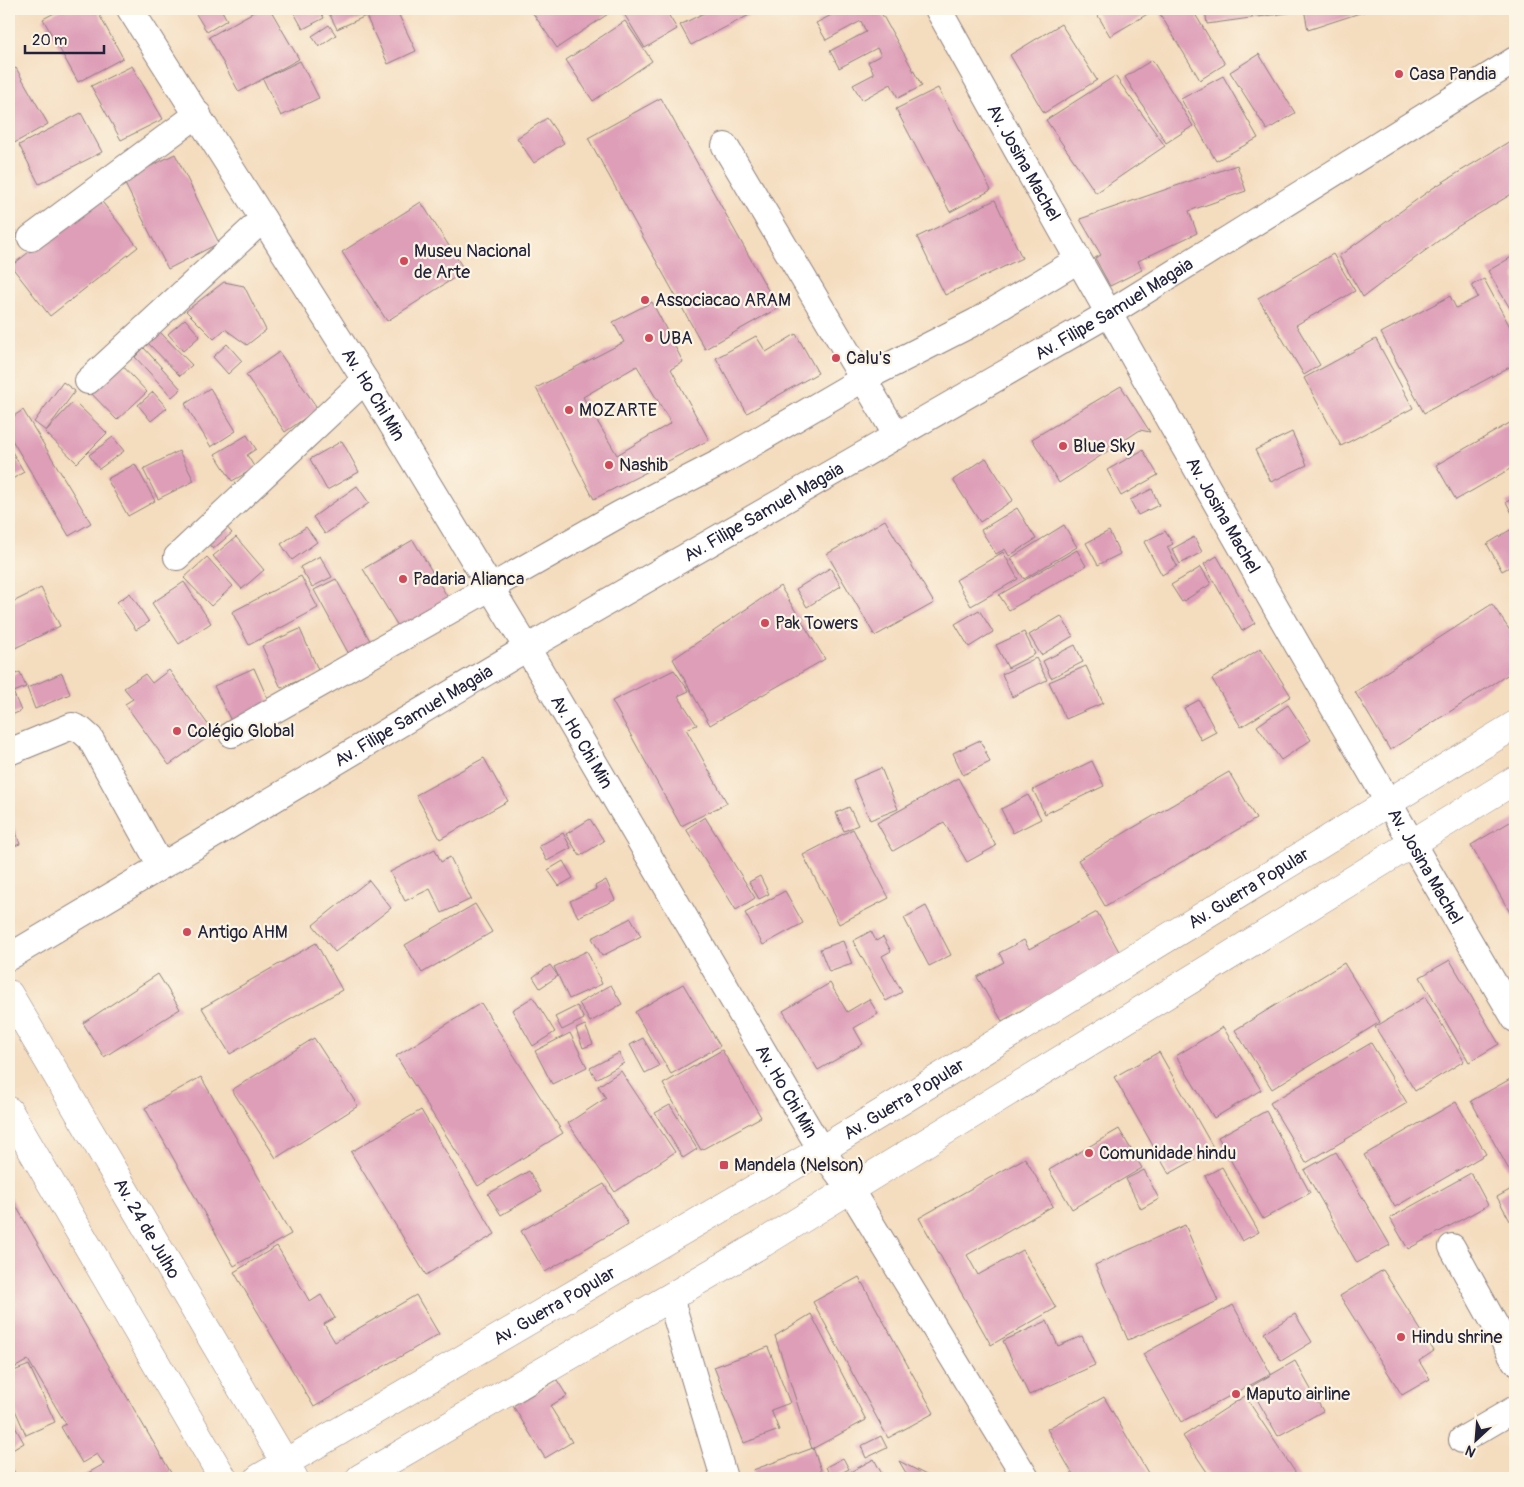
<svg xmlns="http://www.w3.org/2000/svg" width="1524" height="1487" viewBox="0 0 1524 1487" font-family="Pangolin,sans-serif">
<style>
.building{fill:#de9eb8;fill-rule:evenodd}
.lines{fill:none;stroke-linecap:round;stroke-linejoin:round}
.minor-casing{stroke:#8b7f7c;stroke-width:28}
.major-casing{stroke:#8b7f7c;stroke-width:29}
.minor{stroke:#fff;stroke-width:26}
.major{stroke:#fff;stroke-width:28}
.poi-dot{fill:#d1495b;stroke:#fcf5e5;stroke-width:2}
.labels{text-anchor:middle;stroke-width:4.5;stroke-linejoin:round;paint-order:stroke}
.poi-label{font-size:18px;fill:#22223b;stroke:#fcf5e5;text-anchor:start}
.street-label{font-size:18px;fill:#22223b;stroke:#fcf5e5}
</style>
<rect width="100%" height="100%" fill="#fcf5e5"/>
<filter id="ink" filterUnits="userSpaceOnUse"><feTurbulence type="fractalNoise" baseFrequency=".02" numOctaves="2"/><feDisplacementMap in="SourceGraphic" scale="10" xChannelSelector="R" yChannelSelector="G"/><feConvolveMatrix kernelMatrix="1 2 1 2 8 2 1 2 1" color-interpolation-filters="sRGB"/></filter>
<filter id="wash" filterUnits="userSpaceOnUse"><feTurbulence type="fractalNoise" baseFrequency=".0096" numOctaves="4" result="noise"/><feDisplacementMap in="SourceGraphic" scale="20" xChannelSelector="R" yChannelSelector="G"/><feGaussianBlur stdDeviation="1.12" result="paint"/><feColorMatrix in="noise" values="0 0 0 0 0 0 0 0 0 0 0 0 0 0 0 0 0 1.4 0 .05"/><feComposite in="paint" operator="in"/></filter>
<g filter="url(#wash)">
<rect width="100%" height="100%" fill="#f4dcbe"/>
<g id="blocks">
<path class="building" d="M62,9H96L123,58L78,82L43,19Z
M193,9H221L227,20L207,32Z
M259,9H270L299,59L239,92L209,37Z
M292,9H319L324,18L303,29Z
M327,9H396L416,51L388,64L366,16L337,29Z
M530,9H605L608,14L557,48Z
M621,9H665L677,29L645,48Z
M712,9H761L691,45L680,25Z
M843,9H879L922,86L898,98L891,84L862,100L853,85L874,74L868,62L881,55L877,48L839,68L830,51L866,32L861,21L826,40L816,23Z
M1094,9H1156L1110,36Z
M1157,9H1192L1225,64L1200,80Z
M1205,9H1294V12L1207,24Z
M1304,9H1372L1308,30Z
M625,21L652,61L593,101L566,60Z
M1061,24L1097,80L1044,113L1010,55Z
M329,25L336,35L319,47L312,36Z
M1259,54L1295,113L1267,130L1230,72Z
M1152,60L1193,126L1166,143L1125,77Z
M300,61L319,98L281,116L263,79Z
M132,66L163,119L121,140L91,86Z
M16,68L48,124L9,146V72Z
M1115,76L1165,146L1096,193L1046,120Z
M1223,76L1258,138L1216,161L1181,99Z
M938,88L991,190L950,212L896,109Z
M661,98L778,308L705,349L588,138Z
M81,113L102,152L39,184L19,145Z
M547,118L564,143L534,163L517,138Z
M1515,138V192L1457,227L1363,297L1339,256L1433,188Z
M175,154L219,243L168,269L123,180Z
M1237,165L1246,191L1189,211L1197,233L1138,261L1142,270L1110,286L1095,258L1101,255L1080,219Z
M99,198L138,247L50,316L11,266Z
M995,200L1022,258L945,295L917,237Z
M421,202L465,271L387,321L342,252Z
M9,221L20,238L9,245Z
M1333,254L1355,291L1296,325L1320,365L1304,375L1258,298Z
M1515,255V317L1488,271Z
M1484,279L1515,336V364L1424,413L1381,333L1450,296L1456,308L1478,297L1472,285Z
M224,282L244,286L266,330L247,345L225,329L214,339L186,311Z
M652,302L683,362L671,369L709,440L594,499L536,388L624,342L613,322ZM637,366L671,423L617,455L583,397Z
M185,319L200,336L183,351L168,334Z
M158,330L192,365L180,376L146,341Z
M796,334L818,373L747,413L716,358L756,336L766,352Z
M1376,339L1413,408L1341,446L1304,378Z
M227,344L242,361L228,374L213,357Z
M144,348L181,389L172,397L135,357Z
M279,352L318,409L285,432L246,375Z
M120,363L147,392L117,420L89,391Z
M63,382L75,391L46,431L34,422Z
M1121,386L1150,432L1140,430L1059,483L1032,439Z
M210,388L236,431L211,447L185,404Z
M153,392L167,408L151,421L138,405Z
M74,401L107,433L77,463L45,432Z
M23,410L91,523L69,536L9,435V419Z
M1515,420V466L1456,500L1436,465Z
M1292,432L1307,465L1271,482L1255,450Z
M247,435L256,449L247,455L255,468L232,481L215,454Z
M113,437L124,451L99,469L89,455Z
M342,441L359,472L327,490L310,459Z
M11,450L24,472L9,481V451Z
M1143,450L1158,475L1121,496L1107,470Z
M179,451L194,481L158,499L143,469Z
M986,458L1013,500L980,522L953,480Z
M135,464L155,501L128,516L107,479Z
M357,486L369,503L325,534L313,517Z
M1152,489L1159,505L1138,515L1130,500Z
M1515,498V519L1506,502Z
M1017,508L1036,539L1009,556L1005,549L996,554L981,530Z
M885,520L934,603L875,636L827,554Z
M224,524L232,533L213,549L205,540Z
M1064,525L1077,547L1024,579L1011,558Z
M306,527L317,542L292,560L281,544Z
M1510,530L1515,539V564L1502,571L1487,544Z
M1109,531L1120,554L1098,565L1086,543Z
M1165,531L1173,544L1167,547L1177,566L1162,575L1144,542Z
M236,537L264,570L242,589L213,556Z
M1194,537L1202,552L1180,564L1172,549Z
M413,540L450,601L401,631L363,569Z
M1077,550L1086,566L1009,610L999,595Z
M1003,552L1018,579L971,606L956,580Z
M320,556L332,577L312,587L300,567Z
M1217,556L1255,623L1242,631L1204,564Z
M207,557L233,586L211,606L184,578Z
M1201,567L1211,584L1182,602L1171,585Z
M830,568L841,586L807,607L796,589Z
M301,576L318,608L249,645L232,612Z
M336,579L373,646L351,658L314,590Z
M184,582L211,623L179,644L152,603Z
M780,586L825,659L710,725L673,659Z
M41,588L60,626L9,651V604Z
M130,593L149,622L136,630L117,602Z
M1492,604L1515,638V670L1390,750L1355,692Z
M979,610L993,632L969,647L955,624Z
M1061,616L1073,636L1041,655L1029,635Z
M300,629L319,672L281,688L262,646Z
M1024,632L1035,654L1008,668L996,645Z
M1075,645L1083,662L1051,678L1043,661Z
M1261,648L1291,696L1241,727L1212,679Z
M1036,658L1047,680L1012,697L1002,674Z
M1086,666L1103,703L1066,719L1049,682Z
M254,668L270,704L231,721L214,686Z
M169,670L214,733L169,765L125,704L133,699L124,688L145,674L152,683Z
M674,670L689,691L678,696L697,725L686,729L727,803L681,826L612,701Z
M20,672L26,687L9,694V677Z
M62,673L70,694L35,709L27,688Z
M14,694L21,711L9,716V696Z
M1199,700L1216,732L1201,740L1184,708Z
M1288,705L1311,740L1281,760L1257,726Z
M980,740L990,762L963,775L953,753Z
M484,758L508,801L440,839L416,795Z
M1092,761L1104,786L1045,814L1033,790Z
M881,768L898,809L870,820L853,780Z
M1229,772L1256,819L1105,906L1078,860Z
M958,778L996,846L967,862L944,822L893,851L877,823Z
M1028,795L1041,819L1013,833L1001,809Z
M849,807L858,825L844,831L836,813Z
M705,817L755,898L736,910L686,829Z
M590,819L604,841L580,856L566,834Z
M1515,819V914L1512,916L1471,845Z
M12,822L20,844L9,848V823Z
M853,829L889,898L839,924L803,855Z
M563,833L571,848L547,861L539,846Z
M435,849L441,862L450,857L471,899L442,913L430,889L405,901L390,872Z
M563,861L573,878L559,886L548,870Z
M760,876L769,894L759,899L749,882Z
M369,880L391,908L335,952L313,925Z
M606,880L615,900L578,917L570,901L596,889L595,886Z
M785,891L803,923L763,945L745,913Z
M475,904L492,932L422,973L405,945Z
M926,906L951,955L929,966L904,918Z
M1097,912L1121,955L1002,1021L977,977L1004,962L999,953L1024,940L1029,949Z
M631,918L641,936L602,956L592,938Z
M871,931L876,941L883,937L891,951L882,956L902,992L886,1001L853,941Z
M843,941L852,964L829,972L820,949Z
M316,943L342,990L230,1054L202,1008Z
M587,951L602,984L569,999L554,967Z
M1450,960L1499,1044L1469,1062L1420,977Z
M1344,963L1380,1022L1272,1089L1235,1030Z
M550,965L558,976L540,988L533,977Z
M158,974L180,1009L104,1057L83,1023Z
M830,983L847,1012L869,999L878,1014L854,1028L863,1044L818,1070L783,1011Z
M683,984L720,1046L671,1074L635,1012Z
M611,985L622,1004L590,1022L579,1003Z
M533,997L555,1032L533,1046L512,1010Z
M1425,997L1464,1061L1415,1091L1375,1027Z
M481,1003L563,1133L478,1186L396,1056Z
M577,1006L584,1019L562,1030L555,1017Z
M585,1025L593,1044L583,1048L576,1029Z
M1223,1027L1261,1090L1214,1118L1176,1056Z
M570,1033L587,1067L552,1084L535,1051Z
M314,1038L358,1106L276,1158L232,1090Z
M643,1038L659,1066L645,1073L630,1045Z
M1371,1043L1407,1103L1306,1163L1270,1103Z
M722,1050L761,1117L701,1150L663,1084Z
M1159,1052L1214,1149L1169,1174L1114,1077Z
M619,1053L624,1063L596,1079L590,1068Z
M621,1071L675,1152L615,1192L568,1123L606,1098L598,1086Z
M201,1077L291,1234L234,1266L145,1108Z
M1514,1077L1515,1176L1513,1177L1471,1101Z
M1456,1102L1486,1154L1395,1207L1364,1155Z
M670,1105L697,1149L683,1158L655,1113Z
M421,1110L495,1234L426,1275L351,1152Z
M1266,1111L1310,1193L1263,1219L1218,1137Z
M1119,1129L1142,1168L1072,1209L1049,1170Z
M1336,1152L1390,1245L1357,1263L1304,1170Z
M1025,1158L1053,1206L967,1255L978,1275L1023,1250L1056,1308L991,1345L919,1218Z
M1222,1167L1259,1232L1242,1241L1205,1176Z
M1144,1170L1159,1199L1141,1209L1126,1179Z
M529,1171L541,1192L501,1215L488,1194Z
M1471,1173L1488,1205L1408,1249L1390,1218Z
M604,1184L628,1224L545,1272L521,1231Z
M1515,1187V1230L1497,1197Z
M9,1194L174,1478H79L104,1464L97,1454L82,1463L61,1427L66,1424L28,1360L9,1371Z
M1185,1225L1218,1301L1128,1340L1095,1265Z
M277,1246L310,1302L321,1295L335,1318L324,1324L335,1342L416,1295L439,1334L314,1407L234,1272Z
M1383,1270L1434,1351L1419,1361L1430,1379L1402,1395L1340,1296Z
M859,1277L934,1413L888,1438L813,1302Z
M1233,1305L1271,1374L1181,1422L1143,1354Z
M811,1314L866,1420L812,1449L775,1336Z
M1295,1314L1312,1342L1281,1361L1264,1333Z
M1047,1321L1058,1346L1082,1336L1095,1365L1029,1395L1003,1341Z
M768,1347L790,1403L771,1410L779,1430L744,1443L714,1367Z
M1295,1361L1323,1411L1278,1436L1250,1387Z
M29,1365L55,1422L26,1435L9,1396V1373Z
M557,1380L567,1396L550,1406L572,1442L545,1458L513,1406Z
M1245,1396L1299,1478H1211L1183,1436Z
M1104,1397L1148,1473L1138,1478H1075L1047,1429Z
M9,1416L24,1443L9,1452Z
M881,1436L887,1448L866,1458L861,1446Z
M813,1448L824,1478H756L753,1470Z
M843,1458L849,1469L831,1478L826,1467Z
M874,1459L884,1478H839Z
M899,1461L932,1478H909Z
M9,1463L17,1477L14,1478H9Z"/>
</g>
</g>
<g filter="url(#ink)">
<use href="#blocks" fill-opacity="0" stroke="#8b7f7c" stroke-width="1"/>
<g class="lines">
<g class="minor-casing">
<g id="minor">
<path id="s1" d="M130,9L365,380L527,648L821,1150L850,1189L1026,1478"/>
<path id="s2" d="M938,9C1127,348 1318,685 1515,1019"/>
<path d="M725,146L897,436"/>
<path d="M31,238L198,114"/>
<path d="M88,381L263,219"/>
<path d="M177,557L365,380"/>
<path d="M232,734L620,514L721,462L863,379L977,321L1078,260"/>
<path d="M9,752L72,726L81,730L90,738L161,866"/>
<path id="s3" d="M9,957L527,648L1108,314L1515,60"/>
<path d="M1452,1247L1515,1361"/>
<path d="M670,1297L724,1478"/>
<path d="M1462,1440L1515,1409"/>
</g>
</g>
<g class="major-casing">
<g id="major">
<path id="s4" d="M9,994L294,1478"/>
<path d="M9,1111L223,1478"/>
<path id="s5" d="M259,1478L821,1150L1515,725"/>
<path d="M360,1478L763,1243L1515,780"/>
</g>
</g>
<use href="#minor" class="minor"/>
<use href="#major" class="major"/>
</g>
</g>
<g class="poi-dot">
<circle cx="1399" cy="74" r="5"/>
<circle cx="404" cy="261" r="5"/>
<circle cx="645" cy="300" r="5"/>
<circle cx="649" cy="338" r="5"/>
<circle cx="836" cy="358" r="5"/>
<circle cx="569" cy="410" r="5"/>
<circle cx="1063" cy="446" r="5"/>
<circle cx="609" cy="465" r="5"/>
<circle cx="403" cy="579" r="5"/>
<circle cx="765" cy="623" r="5"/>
<circle cx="177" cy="731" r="5"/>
<circle cx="187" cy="932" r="5"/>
<circle cx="1089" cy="1153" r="5"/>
<rect x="719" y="1160" width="10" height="10" rx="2.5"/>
<circle cx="1401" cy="1337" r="5"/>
<circle cx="1236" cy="1394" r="5"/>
</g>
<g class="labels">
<g class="poi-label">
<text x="1409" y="80">Casa Pandia</text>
<text x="414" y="257">Museu Nacional<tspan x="414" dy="21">de Arte</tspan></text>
<text x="655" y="306">Associacao ARAM</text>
<text x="659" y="344">UBA</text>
<text x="846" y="364">Calu's</text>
<text x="579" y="416">MOZARTE</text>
<text x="1073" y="452">Blue Sky</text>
<text x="619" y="471">Nashib</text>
<text x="413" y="585">Padaria Alianca</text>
<text x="775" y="629">Pak Towers</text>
<text x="187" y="737">Colégio Global</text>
<text x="197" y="938">Antigo AHM</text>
<text x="1099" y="1159">Comunidade hindu</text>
<text x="734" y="1171">Mandela (Nelson)</text>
<text x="1411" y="1343">Hindu shrine</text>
<text x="1246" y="1400">Maputo airline</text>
</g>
<g class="street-label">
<text dy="6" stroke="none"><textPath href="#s2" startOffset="176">Av. Josina Machel</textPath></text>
<text dy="6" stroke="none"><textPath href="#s3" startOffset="1281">Av. Filipe Samuel Magaia</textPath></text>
<text dy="6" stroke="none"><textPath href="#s1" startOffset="456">Av. Ho Chi Min</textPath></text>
<text dy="6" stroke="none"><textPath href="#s3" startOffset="876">Av. Filipe Samuel Magaia</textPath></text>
<text dy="6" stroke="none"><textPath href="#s2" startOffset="581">Av. Josina Machel</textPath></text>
<text dy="6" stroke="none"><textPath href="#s3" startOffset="471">Av. Filipe Samuel Magaia</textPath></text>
<text dy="6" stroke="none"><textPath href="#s1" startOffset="861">Av. Ho Chi Min</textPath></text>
<text dy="6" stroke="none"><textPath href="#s2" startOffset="986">Av. Josina Machel</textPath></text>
<text dy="6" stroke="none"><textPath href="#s5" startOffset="1152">Av. Guerra Popular</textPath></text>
<text dy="6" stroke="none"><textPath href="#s1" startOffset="1266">Av. Ho Chi Min</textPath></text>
<text dy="6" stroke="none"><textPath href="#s5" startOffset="748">Av. Guerra Popular</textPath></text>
<text dy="6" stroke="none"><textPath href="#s4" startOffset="272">Av. 24 de Julho</textPath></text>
<text dy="6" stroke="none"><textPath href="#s5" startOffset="342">Av. Guerra Popular</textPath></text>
</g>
</g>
<rect width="1524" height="1487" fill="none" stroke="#fcf5e5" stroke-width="30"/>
<g transform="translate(1476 1440) rotate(206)" stroke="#fcf5e5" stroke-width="4" paint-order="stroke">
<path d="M0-4L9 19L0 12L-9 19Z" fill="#22223b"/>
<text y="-8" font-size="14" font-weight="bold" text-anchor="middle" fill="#22223b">N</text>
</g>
<path d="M25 45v8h79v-8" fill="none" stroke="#22223b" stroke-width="2.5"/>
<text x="32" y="45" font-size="15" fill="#22223b" stroke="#fcf5e5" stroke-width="4" paint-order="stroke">20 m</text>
</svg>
